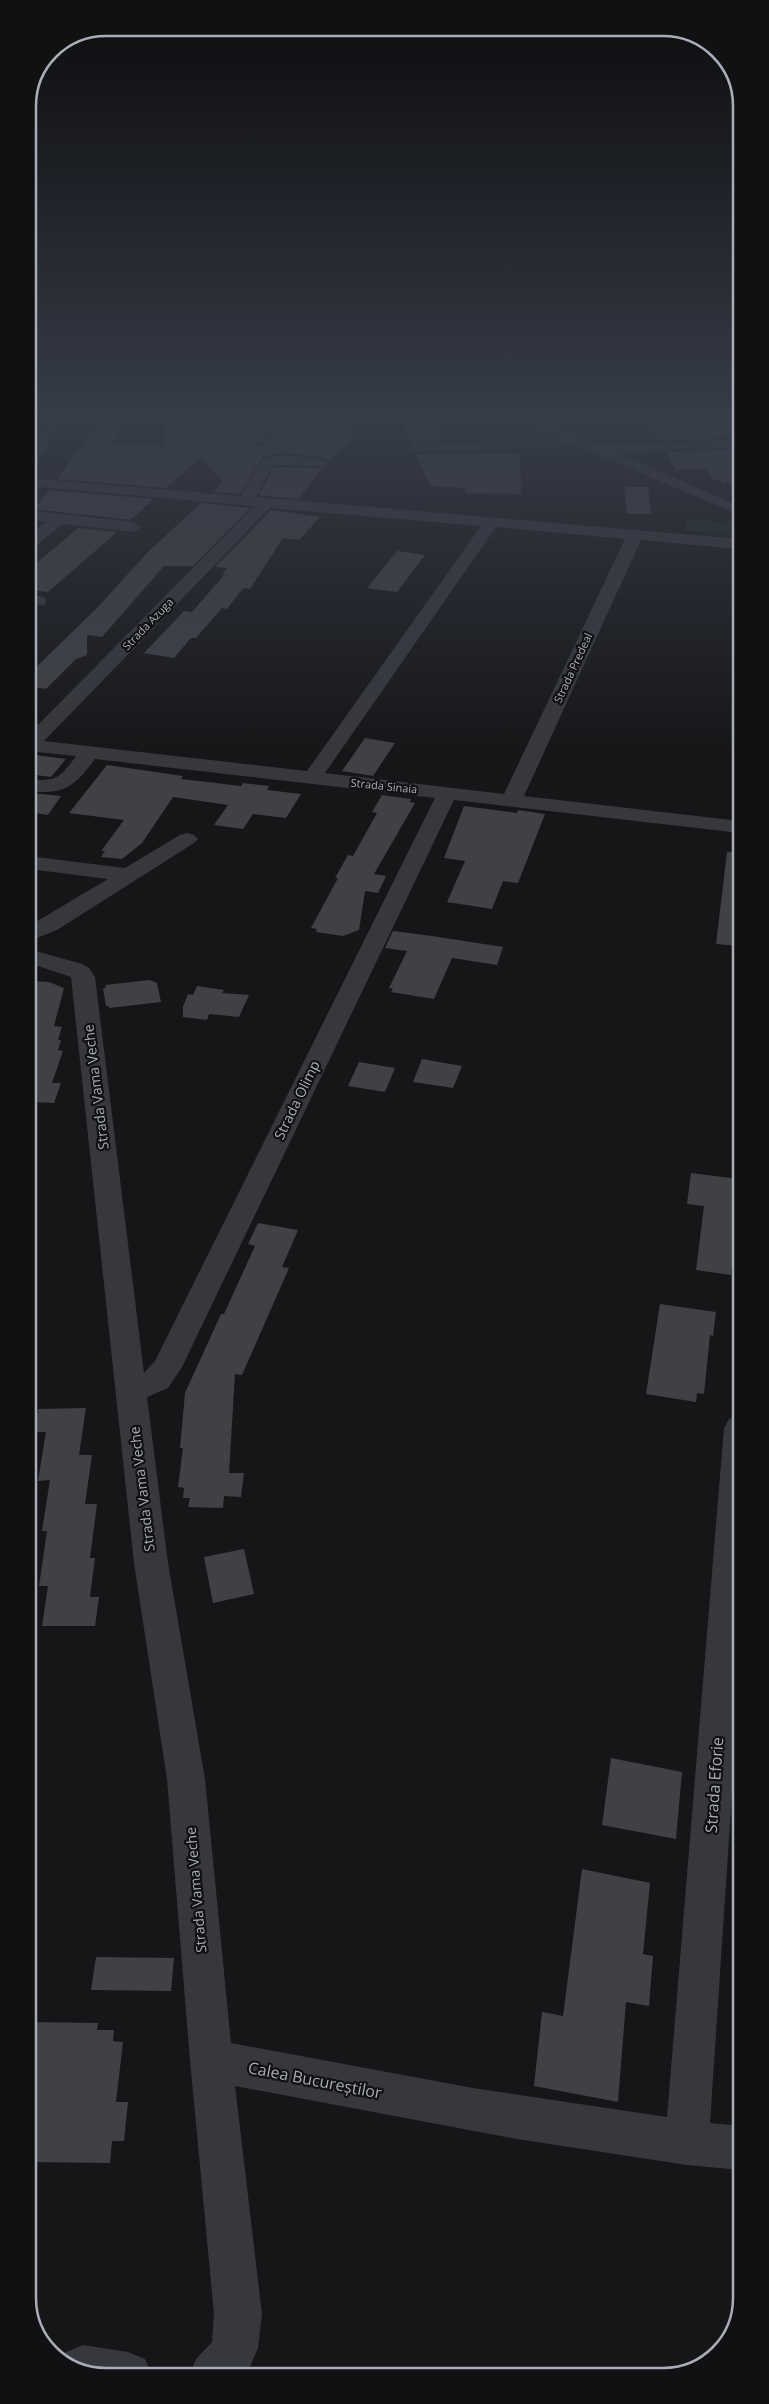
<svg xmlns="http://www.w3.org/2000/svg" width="769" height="2404" viewBox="0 0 769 2404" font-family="'Open Sans',sans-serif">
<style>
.green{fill:#1e261f}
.building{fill:#404145}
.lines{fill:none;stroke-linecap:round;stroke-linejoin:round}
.minor{fill:#37383d;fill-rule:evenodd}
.labels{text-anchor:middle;stroke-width:4.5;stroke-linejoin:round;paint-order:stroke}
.far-street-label{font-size:11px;fill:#a8adb8;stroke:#111113}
.street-label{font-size:14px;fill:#a8adb8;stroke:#111113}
.near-street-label{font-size:16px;fill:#a8adb8;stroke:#111113}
.rim{fill:none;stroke:#a8adb8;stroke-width:2.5}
</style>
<rect width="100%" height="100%" fill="#161618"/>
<path class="green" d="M688,519L739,524V535L684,530Z"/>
<path class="building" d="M334,418H355L354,437L329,461L321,457L283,453L263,456L240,494L213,492L223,482L201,457L166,488L57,479L96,427L122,428L114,444L163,445L165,421L250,419V421H258L251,441L261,446L269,441L276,421H334Z
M642,418H739V437L661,441Z
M441,422V441L411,443L403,424Z
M739,449V482L722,483L721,480H713L706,469L675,470L667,452Z
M441,453L520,454L521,494L465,493V488L430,486L416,454Z
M274,467L311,468H322L299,499L259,495Z
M624,487H648L651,514H627Z
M49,490L154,499L130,520L34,509Z
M201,503L250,508L193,566H164L102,637L87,635V655L76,659L46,689L28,686V675L98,607L148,552Z
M271,510L320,517L299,540L283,538L250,589L244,588L240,592L227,609L222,608L196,638H191L174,658L144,653L184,611L192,612L225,574H222L227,568L215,567Z
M78,528L117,532L48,592L28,590V570Z
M397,551L425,555L397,592L367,588Z
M365,738L395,743L373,776L342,771Z
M28,754L66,759L51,777L28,774Z
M107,765L183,776L181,779L241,786L243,783L269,786L267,790L301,794L286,818L253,814L243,829L214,825L228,805L173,797L142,843L122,859L101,857L105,851H101L124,820L69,813Z
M37,794H42L61,796L48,815L28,812V805Z
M382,795L411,799L410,802L415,803L374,874L386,876L378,893L365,891L359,930L343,936L316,932L317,929L311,928L338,878H335L348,855L353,856L377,813L372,812Z
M464,806L517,813L518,810L545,814L518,883L503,881L492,909L447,902L465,861L444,858Z
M727,852L740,853V946L716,944Z
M393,931L432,936L503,947L497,965L452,958L434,999L391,992L393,989L389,988L407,951L385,948Z
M150,980L157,983L161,1002L109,1008V1006H106L103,988H106L105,985Z
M33,981L49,982L64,988L54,1026L62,1027L58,1040H61L58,1050L63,1051L52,1083H61L54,1103L29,1102V994Z
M197,986L224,990L222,993L249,995L239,1017L209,1014L207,1020L183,1017V1007L188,994L193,995Z
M422,1059L462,1066L453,1088L413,1082Z
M359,1062L395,1068L385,1092L348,1086Z
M691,1173L739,1179L731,1275L696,1270L704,1206L687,1204Z
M258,1223L298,1230L282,1267L289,1268L242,1375L235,1374L229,1473H244L241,1497L224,1496L223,1508L188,1507L190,1498H183L184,1488L178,1487L183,1448H180L185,1393L221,1314H224L255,1246L248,1244Z
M660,1304L716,1312L713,1336L710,1335L704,1394L697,1393L696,1402L646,1394Z
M86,1408L79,1455H92L85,1504H97L90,1558H95L90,1597H99L95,1626H42L48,1586H39L47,1531H42L50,1480L38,1481L46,1432H34L38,1409Z
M244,1549L254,1594L213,1603L204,1557Z
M611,1758L682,1772L676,1839L602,1825Z
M582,1869L650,1883L643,1954L653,1956L649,2006L626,2002L618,2102L534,2086L542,2012L563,2016Z
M96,1957L174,1958L171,1991L91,1990Z
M30,2022L98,2023L97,2030H114L113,2041L123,2042L116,2102H128L124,2141H112L110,2163L30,2162Z"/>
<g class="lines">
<path class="minor" d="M51,418H65L33,469L28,470V455Z
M261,418H275L267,440L260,444L253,440Z
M524,418H538L601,446L739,439V447L617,453L739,506V515L579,446L414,452L407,448L414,444L562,439L525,423Z
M283,455L321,459L328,463C322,471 286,463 273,465L256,497L739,539V549L641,540L524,796L740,821V833L454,800L182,1367L168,1388L147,1397L168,1563L205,1779L231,2043L473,2088L667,2117L724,1428L729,1419L740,1416L741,1658L710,2123L741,2126V2170L687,2165L517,2139L235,2086L262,2314L258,2348L246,2376H189L196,2359L212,2342L214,2314L190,2060L167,1779L134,1563L71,977L29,963V949L82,964L89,968L95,977L144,1373L155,1361L435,798L95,759C74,787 65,795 28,791V779C56,782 60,778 76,756L28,751V735L254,506L28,486V478L241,496L263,458ZM270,508L481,526L307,771L44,741ZM496,527L625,539L504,794L325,773Z
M28,510L133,522L141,527L133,532L63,524L34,547L28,549V536L46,522L28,520Z
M28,594L44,597L46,601L44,605L28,604Z
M187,833L194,835L198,839L194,843L57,930L29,941V926L108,879L29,869L28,856L125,868L180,835Z
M83,2345L128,2352L145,2359L152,2376H100L62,2361L66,2352Z"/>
</g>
<linearGradient id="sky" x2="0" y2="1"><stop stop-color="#0c0c0d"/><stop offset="0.55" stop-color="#363c48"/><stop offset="1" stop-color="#363c48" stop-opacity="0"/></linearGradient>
<rect width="769" height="755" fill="url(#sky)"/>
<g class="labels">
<g class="far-street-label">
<text transform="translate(148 624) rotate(-46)" y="4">Strada Azuga</text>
<text transform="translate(573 668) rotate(-65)" y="4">Strada Predeal</text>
<text transform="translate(384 786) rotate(6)" y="4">Strada Sinaia</text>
</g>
<g class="street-label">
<text transform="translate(96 1087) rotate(-97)" y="5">Strada Vama Veche</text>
<text transform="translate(297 1100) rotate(-64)" y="5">Strada Olimp</text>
<text transform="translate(142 1489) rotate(-97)" y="5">Strada Vama Veche</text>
<text transform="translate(196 1890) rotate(-95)" y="5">Strada Vama Veche</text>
</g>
<g class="near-street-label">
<text transform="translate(714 1785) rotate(-86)" y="6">Strada Eforie</text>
<text transform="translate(315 2080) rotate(11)" y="6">Calea Bucureștilor</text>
</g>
</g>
<path d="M0 0H769V2404H0ZM106 36H663A70 70 0 0 1 733 106V2298A70 70 0 0 1 663 2368H106A70 70 0 0 1 36 2298V106A70 70 0 0 1 106 36Z" fill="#111113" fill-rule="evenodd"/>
<path class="rim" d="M106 36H663A70 70 0 0 1 733 106V2298A70 70 0 0 1 663 2368H106A70 70 0 0 1 36 2298V106A70 70 0 0 1 106 36Z"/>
</svg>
